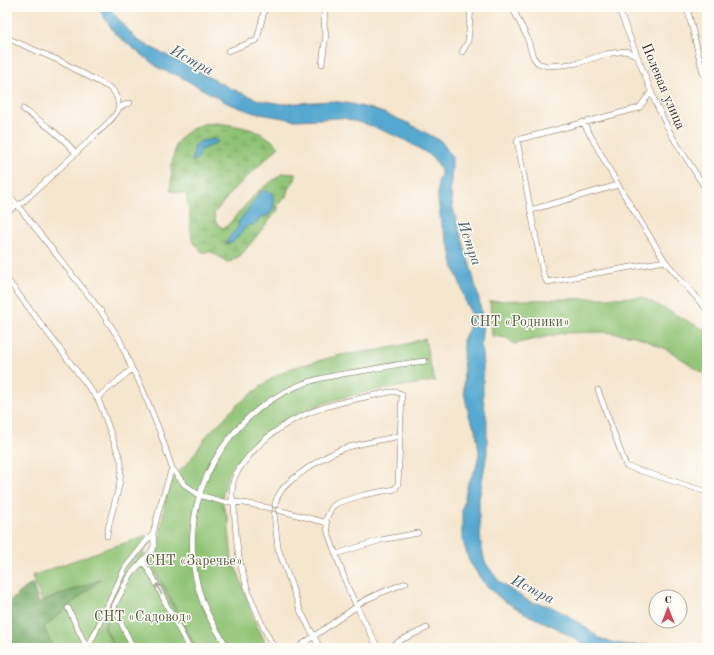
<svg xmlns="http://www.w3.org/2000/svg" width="714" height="655" viewBox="0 0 714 655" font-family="'Old Standard TT',serif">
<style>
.green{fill:#8fc375;stroke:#65764a}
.forest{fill:url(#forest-crowns);stroke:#576a42}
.wetland{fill:url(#wetland-marsh);stroke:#65764a}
.water{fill:#54a8d0;stroke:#486977}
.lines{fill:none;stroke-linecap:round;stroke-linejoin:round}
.minor-casing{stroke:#7c6c5c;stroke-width:6}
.minor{stroke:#fff;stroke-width:5}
.oneway{stroke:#a79f9a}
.labels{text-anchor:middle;stroke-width:3;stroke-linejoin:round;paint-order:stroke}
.street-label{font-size:14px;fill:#3b2a1e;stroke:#fdfcf7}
.park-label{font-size:14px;fill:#545838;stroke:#fdfcf7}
.water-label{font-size:15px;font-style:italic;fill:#455c65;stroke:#fdfcf7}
</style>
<defs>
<pattern id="forest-crowns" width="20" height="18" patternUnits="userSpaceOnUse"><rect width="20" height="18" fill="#73a966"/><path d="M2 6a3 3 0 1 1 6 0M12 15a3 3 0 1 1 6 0" fill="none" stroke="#608a53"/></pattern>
<pattern id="wetland-marsh" width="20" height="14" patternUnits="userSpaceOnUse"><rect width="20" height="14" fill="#8fc375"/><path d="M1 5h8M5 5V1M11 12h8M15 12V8" fill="none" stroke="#769f5f"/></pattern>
</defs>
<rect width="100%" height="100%" fill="#fdfcf7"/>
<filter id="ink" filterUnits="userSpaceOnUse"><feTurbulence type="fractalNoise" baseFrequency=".025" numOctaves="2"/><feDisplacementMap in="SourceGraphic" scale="8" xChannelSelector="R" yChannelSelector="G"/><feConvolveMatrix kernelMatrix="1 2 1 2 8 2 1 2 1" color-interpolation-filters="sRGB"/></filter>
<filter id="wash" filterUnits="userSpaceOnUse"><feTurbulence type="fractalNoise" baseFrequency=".012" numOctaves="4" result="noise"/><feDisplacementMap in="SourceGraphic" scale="16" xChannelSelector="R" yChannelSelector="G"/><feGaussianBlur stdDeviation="0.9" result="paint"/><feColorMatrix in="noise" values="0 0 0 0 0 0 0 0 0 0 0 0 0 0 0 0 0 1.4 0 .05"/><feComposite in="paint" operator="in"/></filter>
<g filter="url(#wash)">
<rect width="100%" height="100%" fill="#f5e6ce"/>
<path class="green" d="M642,297L699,327L707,330V376L670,351L635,336L605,332L563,333L514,344L507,338L492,336L490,301Z
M425,338L429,360L435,381L371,391L334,400L298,413L283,423L269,431L243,455L235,464L228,474L223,493V506L228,518L232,561L239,575L252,615L268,648H196L150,559L159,546L166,494L176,475L191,459L208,434L236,406L272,378L292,368L340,355L379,350L407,344Z
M147,536L151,541L129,571L113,603L104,627L114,648H53L44,627L100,580L42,601L32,576L108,548Z
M143,553L149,559L195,648H115L105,627L114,603L129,572Z"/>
<path class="forest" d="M101,579L44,627L53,648H7V603L32,583L39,603Z"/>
<path class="wetland" d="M218,123C243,127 260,128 279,147L233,190L214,214L216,223L223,228L227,226L257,192L283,173L296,174L295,180L288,189L286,197L278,205V210L241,255L232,261L227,262L212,252H202L192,240L189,210L186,194L170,191L172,177L171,167L176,144L184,134L195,127L203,124Z"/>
<path class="water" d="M98,7H108L137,40L232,89L259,100L283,104L330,101L347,103L372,109L389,115L410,124L441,141L452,157V170L450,189L453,209L472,272L479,299L483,322L481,344L483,364V399L487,420V453L479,499V517L481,544L485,562L489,568L499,581L512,591L531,602L550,606L567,615L592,632L599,638L611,642L627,645H645L658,644L677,646L685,648H589L557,628L530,616L501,599L483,582L469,561L462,538V510L468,483L476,468L479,453L476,431L469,416L464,392L463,340L469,328L471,313L466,304L460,283L454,269L450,248L441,224L438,199V179L441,176V171L438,164L430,155L401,138L369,125L343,118L295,120L254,113L227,103L179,76L160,69L115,34Z
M214,139L218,142L201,150C199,156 198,160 192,162L195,145L201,141Z
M261,191H267L272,193C275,200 275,212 267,216C265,217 262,217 260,218C258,219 256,223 254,225H248L233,242L226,244L229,237L238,227L239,221L248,210L257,197Z"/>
</g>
<g filter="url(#ink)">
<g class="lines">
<g class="minor-casing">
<path id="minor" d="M512,7L527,37L533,57L538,63L547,66L563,65L578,63L606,54L625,51L636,55
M618,7L656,104L672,136L707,191
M687,7L703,73L707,79
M7,38L60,61L112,89C116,94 119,102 118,109C118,115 99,131 94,136C70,159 46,181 22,203L16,205L7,213
M228,51L257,40L265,7
M462,52L468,42L471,7
M322,64L326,34L324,25L325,7
M651,92L639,108L517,140L543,274L547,282L665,261
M23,109C43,123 60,134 76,153
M118,109L124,105L130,103
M583,122L618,185L665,261L707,310
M7,192L100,310L120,340L132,369L139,381L160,432L172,468L184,484L199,495L224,502H234L244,503L270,508
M531,210L618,185
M7,279L97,398
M598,390L626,466L707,492
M275,505C277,492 287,483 297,476C311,465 326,456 342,449C361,443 381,440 400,436
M278,510L320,521L326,523
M274,514L278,548L301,612L320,648
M107,536C110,511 123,486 121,461L99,401L97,398L132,369
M336,554L381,540L418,533
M145,559L144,563L154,579L167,606L189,648
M68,608L87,648
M88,648L125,568L148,539L153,534
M133,648L118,616L114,606L131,574L151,552L154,546L153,534L159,509L172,468
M228,648C218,633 208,617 202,600C172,516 214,423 295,387C318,377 344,374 368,370C387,366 406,363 425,361
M274,648C259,619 245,589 239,557C236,540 235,523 234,506C234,502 233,500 232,497C232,491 232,484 234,479C237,470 243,463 249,456C286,411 336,403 390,392H396L402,394L398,484L395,489L363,495L337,503L332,507L326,519L328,533L348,588L356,605L378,648
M297,648L353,609C361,599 393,588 406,583
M389,648L401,640L427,628"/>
</g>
<use href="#minor" class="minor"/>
</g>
<defs><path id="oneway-shaft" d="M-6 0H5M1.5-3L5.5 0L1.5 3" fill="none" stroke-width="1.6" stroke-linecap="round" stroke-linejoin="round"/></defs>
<use class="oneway" href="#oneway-shaft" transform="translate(159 589) rotate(-115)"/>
</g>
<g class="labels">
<g class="street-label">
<text transform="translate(664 86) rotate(67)" y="5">Полевая улица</text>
</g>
<g class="park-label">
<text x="520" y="326">СНТ «Родники»</text>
<text x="194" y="565">СНТ «Заречье»</text>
<text x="143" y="621">СНТ «Садовод»</text>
</g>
<g class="water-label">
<text transform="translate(192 60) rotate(29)" y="5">Истра</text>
<text transform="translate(470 243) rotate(71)" y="5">Истра</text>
<text transform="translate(533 589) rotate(27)" y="5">Истра</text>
</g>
</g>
<rect width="714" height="655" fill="none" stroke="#fdfcf7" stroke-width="24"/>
<g transform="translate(668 609)"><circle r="19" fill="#fdfcf7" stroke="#afa8a0"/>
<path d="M0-3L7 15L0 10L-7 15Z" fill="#d1495b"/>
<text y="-6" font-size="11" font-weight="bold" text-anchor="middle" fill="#3b2a1e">С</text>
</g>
</svg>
